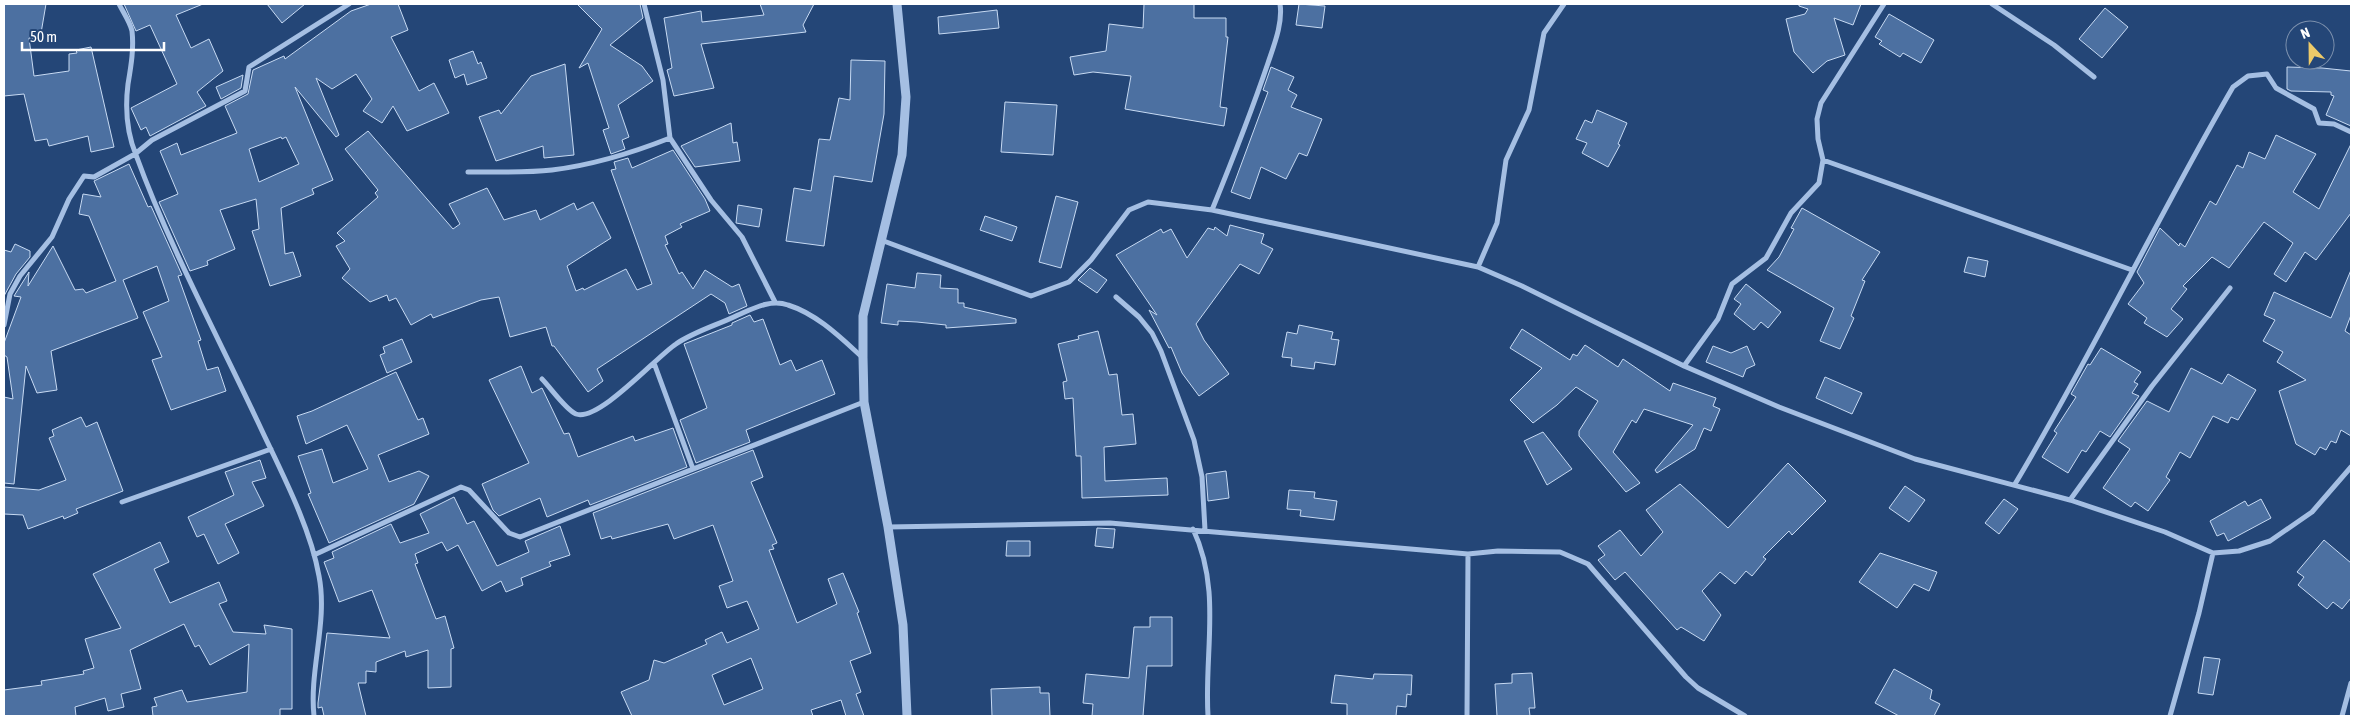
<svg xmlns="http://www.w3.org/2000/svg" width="2355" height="720" viewBox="0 0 2355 720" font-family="'Asap Condensed',sans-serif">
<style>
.building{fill:#4c70a1;stroke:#c7daf3;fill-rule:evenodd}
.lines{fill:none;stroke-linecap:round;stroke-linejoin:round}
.minor{stroke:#a5bfe3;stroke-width:5}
.tertiary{stroke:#a5bfe3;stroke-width:9}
</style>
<rect width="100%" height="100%" fill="#244677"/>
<path class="building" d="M4,4H46L40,39L29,38L34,76L69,71V54L77,53L76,50L91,47L114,147L91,152L88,136L49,146L47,139L35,141L24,94L4,96Z
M124,4H203L176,15L191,48L209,39L223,71L197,92L206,106L150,136L146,127L141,130L131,108L177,84L150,25L136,31Z
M267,4H305L282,23Z
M371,4H398L408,30L391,37L419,91L434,83L449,113L407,131L393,106L382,123L363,111L372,99L356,74L332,89L316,78L339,135L336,137L295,87L333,180L312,189L314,194L281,208L285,254L293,252L301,276L270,286L252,231L259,229L256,199L220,210L235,249L207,261L208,265L190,271L159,202L178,194L160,151L177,143L181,155L237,133L225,106L248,94L253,70L284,56L285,59L351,11ZM281,137L282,139L286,137L299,164L259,182L249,149Z
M577,4H640L643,18L610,45L642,66L653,81L618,105L629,137L622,140L625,149L611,154L603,130L609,128L588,63L579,68L602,29Z
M760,4H814L803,25L806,32L701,44L714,88L674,96L667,70L672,68L664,18L701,11L702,22L764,15Z
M1144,4H1194V18H1226V37H1228L1220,107L1227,108L1224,126L1125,109L1131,76L1093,72L1074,75L1070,57L1106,51L1109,24L1143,28Z
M1299,4L1325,6L1322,28L1296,25Z
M1799,4H1861L1853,25L1834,18L1845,55L1827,61L1813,73L1794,52L1786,19L1805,14L1808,9L1799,6Z
M2105,8L2128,27L2102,58L2079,39Z
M997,10L999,28L939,34L938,17Z
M1889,14L1934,40L1921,63L1903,53L1900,57L1879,44L1882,41L1875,37Z
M473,51L478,64L481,62L487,78L467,85L464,74L455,78L449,60Z
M851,60L885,61L884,114L872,182L834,176L824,246L786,241L794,188L811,191L819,139L830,140L839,98L850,100Z
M565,64L574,155L544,158L543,146L496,161L479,117L499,110L501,114L531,76Z
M1271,67L1294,77L1288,90L1297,95L1291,107L1322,119L1307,156L1299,153L1286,179L1261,167L1250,199L1231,192L1268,92L1263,90Z
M2287,67L2322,68L2351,71V126L2326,115L2334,96L2331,95V92L2291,91L2287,89Z
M243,75L241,88L221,99L216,87Z
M1005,102L1057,105L1053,155L1001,152Z
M1597,110L1627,123L1618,144L1620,145L1608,167L1582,153L1587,143L1576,139L1585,120L1592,123Z
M731,123L733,143L737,142L740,161L695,167L681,146Z
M368,131L453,229L460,224L449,204L487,188L504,220L536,210L540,220L574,203L577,210L593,202L611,238L567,266L576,291L583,288L584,290L626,269L637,290L652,284L611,170L616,169L614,162L628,158L632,168L673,150L705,199L710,211L680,224L682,227L665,236L668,244L665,245L679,274L682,272L693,289L705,270L732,287L739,284L747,306L729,314L725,303L711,294L597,369L603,381L588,392L554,346H552L546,327L510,337L499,297L481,300L433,318L431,314L411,325L396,298L389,301L387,295L370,302L342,278L350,269L336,246L345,241L337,233L378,197L375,193L378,190L345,149Z
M2276,135L2316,154L2293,192L2319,209L2351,144V213L2316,260L2305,252L2286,282L2274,274L2293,243L2264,222L2229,268L2212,257L2183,286L2187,289L2171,309L2183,319L2167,337L2144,323L2147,318L2128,304L2144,283L2137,272L2160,228L2179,246L2180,243L2185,247L2210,201L2216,205L2237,165L2243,168L2249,152L2265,159Z
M129,164L148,207L151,206L182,275L178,276L201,340L198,341L207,370L218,367L226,391L171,410L152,360L162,357L143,312L169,301L157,266L123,280L138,318L51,351L57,390L37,393L26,366L14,484L4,483V397L13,399L7,357L4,355V343L21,297L14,296L29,272L28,286L53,246L75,290L83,289L86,293L116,281L89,216L79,214L83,194L101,197L94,181Z
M1056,196L1078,202L1061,268L1039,262Z
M738,205L762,209L759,227L736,223Z
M1802,208L1880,252L1862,280L1865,281L1851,316L1854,318L1840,349L1820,341L1834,308L1767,270L1779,257L1794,229L1791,228Z
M985,216L1017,227L1012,241L980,230Z
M1230,225L1264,234L1261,243L1273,249L1259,274L1240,264L1196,324L1204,340L1229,374L1199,396L1182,373L1171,347L1169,348L1149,310L1157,315L1116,255L1161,229L1163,233L1171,229L1187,258L1208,228L1214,230L1215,227L1227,236Z
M15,244L30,251V257L16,274L4,296V250L11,252Z
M1968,257L1988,261L1985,277L1964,272Z
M1090,268L1107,280L1097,293L1078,280Z
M2351,270V315L2345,331L2351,335V436L2341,430L2336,443L2331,441L2326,450L2320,447L2315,455L2296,444L2279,391L2306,380L2277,362L2283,352L2263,341L2275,320L2264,315L2274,292L2331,318Z
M917,273L941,275L940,288L958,289V303H964V307L1016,319V323L946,328V325L917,322L898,321V325L881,323L887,284L915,288Z
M1746,284L1781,312L1768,328L1761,322L1754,330L1734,314L1741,304L1734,299Z
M750,315L754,322L763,319L780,365L791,360L796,371L822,360L835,394L746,430L750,442L696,463L680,420L707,408L684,344L732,325V323Z
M1299,325L1333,332L1331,339L1339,340L1335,365L1315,362L1314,369L1291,366L1292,358L1282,357L1287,332L1297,334Z
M1522,329L1570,360L1573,354L1577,356L1585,345L1618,367L1623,359L1670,391L1673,383L1716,398L1713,406L1720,409L1711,431L1704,428L1695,449L1657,473L1655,470L1693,425L1644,409L1636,423L1632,420L1613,452L1640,483L1626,492L1579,436V431L1598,401L1576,387L1557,405L1533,423L1510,400L1542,368L1510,348Z
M1098,331L1109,375L1117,374L1122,415L1133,414L1136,444L1104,447L1105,481L1167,478L1168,495L1082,498L1081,456H1076L1073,398L1065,399L1063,382L1067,381L1058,344L1079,339L1078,336Z
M402,339L412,362L387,373L380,355L385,353L383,347Z
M1713,346L1731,353L1747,346L1755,365L1746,369L1743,377L1706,362Z
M2101,348L2141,372L2134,382L2138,384L2132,393L2139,396L2110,437L2100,431L2086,452L2082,450L2068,473L2042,457L2057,433L2054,431L2076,397L2071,394L2088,364L2090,365Z
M521,366L532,393L542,388L564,434L569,433L578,457L633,436L635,441L673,428L687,467L590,505L588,500L547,517L540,498L499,516L493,510L482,484L529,463L489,380Z
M2191,368L2222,384L2228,374L2256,390L2238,420L2231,417L2228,423L2213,416L2190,458L2180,452L2166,477L2170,480L2148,511L2135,502L2131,507L2103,488L2130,449L2118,441L2147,401L2169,412Z
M396,372L418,420L423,418L429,434L378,455L389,482L419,471L429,476L414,504L329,543L308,494L311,493L298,456L322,449L333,483L368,469L347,425L306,444L297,416L312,411Z
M1825,377L1862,393L1852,414L1816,398Z
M81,417L86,427L97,422L123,491L76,509L78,513L64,519L63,516L28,529L23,515L4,514V487L39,490L66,480L49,438L54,436L52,430Z
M1543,432L1572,469L1547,485L1524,441Z
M753,450L763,477L751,482L777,543L772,545L774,549L769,550L797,623L837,604L828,579L843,573L859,612L857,613L871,653L850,661L861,692L856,694L864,716H846L841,700L811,710L813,716H632L621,692L649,680L654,660L664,663L707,644L705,640L722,632L727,643L759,629L747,601L727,608L719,586L733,581L713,525L674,539L668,524L612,539L611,536L601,539L593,513ZM751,658L763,689L724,705L712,675Z
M260,460L266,478L252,482L264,506L225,524L239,553L218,564L204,534L197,537L188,517L234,495L225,472Z
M1788,463L1826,501L1792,535L1789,531L1763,557L1766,559L1752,576L1746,571L1735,584L1720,572L1702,591L1721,615L1704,641L1681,627L1677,630L1625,572L1615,580L1598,560L1605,555L1598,546L1620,530L1641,556L1663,532L1646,510L1680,484L1728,528Z
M1226,471L1229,498L1208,501L1206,474Z
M1905,486L1925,500L1909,522L1889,508Z
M1289,490L1315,492L1314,498L1337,501L1334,520L1300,516L1301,510L1287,509Z
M454,497L467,524L474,521L497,566L529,552L525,541L560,526L570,555L549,562L551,566L521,578L523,585L506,592L501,581L482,591L458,545L447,551L442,542L415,554L418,563L415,564L436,619L445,616L454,648L451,649V687L428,688V650L406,657L405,651L376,662V672L366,671V683H358L366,716H324L322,707L318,708V703L327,633L390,638L372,590L339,602L324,562L334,558L332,552L391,524L400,543L429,533L420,514Z
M2004,499L2018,509L1999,534L1985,523Z
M2261,499L2271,518L2228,541L2224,533L2217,536L2210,521L2245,501L2248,506Z
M1097,528L1115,529L1113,548L1095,546Z
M2324,540L2351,563V598L2342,609L2333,602L2327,609L2298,585L2304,577L2297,572Z
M1007,541H1030V556H1006Z
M160,542L169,562L154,569L170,603L219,582L227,601L219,604L233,632L266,634L264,625L292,629V709H280V716H153L152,707L157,706L154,698L182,690L187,702L247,692L249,644L210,665L199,645L195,647L184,624L130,650L141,689L121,694L124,707L108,711L105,698L75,707L76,716H4V690L42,685L41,681L84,674L83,671L94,668L85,639L121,628L93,574Z
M1880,553L1937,572L1929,591L1914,584L1897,608L1859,582Z
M1150,617H1172V666H1147L1143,716H1092L1093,704L1083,703L1086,674L1129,678L1134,627H1150Z
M2204,657L2220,659L2213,695L2198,693Z
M1894,669L1932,690L1930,699L1940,704L1934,716H1899L1875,703Z
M1532,673L1535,708H1529L1530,716H1497L1495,684L1512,683V674Z
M1374,674L1412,675L1411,695L1407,694L1406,707L1397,706L1396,716H1347V704L1331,703L1335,675L1373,679Z
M1040,687V693H1049L1050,716H992L991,689Z"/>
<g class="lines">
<path class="minor" d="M119,4C123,12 130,22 132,31C134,49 131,66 128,84C125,108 127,133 136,155C171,251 221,342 264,435C284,477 311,530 319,576C328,622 309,670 314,716
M644,4L663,80L670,138L711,200L742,237L775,302
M1992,4L2054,45L2094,77
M1823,160L2132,270
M468,172C496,172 524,173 552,170C593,165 632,153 670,138
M1212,210C1232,161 1251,113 1268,63C1274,45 1283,23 1280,4
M881,240L1031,296L1069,282L1091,260L1129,210L1148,202L1212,210L1478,267L1522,286L1684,366L1779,407L1915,459L2070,500L2165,532L2213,553L2239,551L2270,541L2312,512L2351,467
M1478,267L1497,223L1506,160L1529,110L1544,33L1564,4
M1116,297L1139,317L1152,333L1161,351L1194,440L1202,477L1205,530
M4,325L10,294L20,276L52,237L69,199L84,176L94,177L135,154L152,140L245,91L249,67L349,4
M654,363L693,469
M1684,366L1718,319L1732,284L1766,258L1791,213L1819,183L1823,160L1818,139L1817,119L1821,103L1884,4
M542,379C550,387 566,410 576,414C599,422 656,357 676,344C695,331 718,325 738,315C754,308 771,299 788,305C817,314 841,338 862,357
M2015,484C2092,355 2157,218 2233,87L2248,76L2267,74L2276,88L2314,109L2319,123L2334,124L2351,132
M2070,500L2152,386L2230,288
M122,502L271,449
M888,527L1110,523L1468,554L1498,551L1560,552L1588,564L1686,677L1698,688L1745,716
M1193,529C1222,590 1204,652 1208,716
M314,555L461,487L469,490L509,533L520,537L864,402
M1467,716L1468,554
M2170,716L2199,613L2213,553
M2342,716L2351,683"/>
<path class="tertiary" d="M897,4L906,97L902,155L863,316V357L864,402L888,527L903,625L907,716"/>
</g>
<rect width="2355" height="720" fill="none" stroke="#ffffff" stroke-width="10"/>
<g transform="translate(2310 45) rotate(338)"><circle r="24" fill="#244677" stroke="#7c90ad"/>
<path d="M0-4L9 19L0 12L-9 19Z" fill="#edca69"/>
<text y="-8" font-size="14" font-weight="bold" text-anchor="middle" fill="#ffffff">N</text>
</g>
<path d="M22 42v8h142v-8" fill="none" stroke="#ffffff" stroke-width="2.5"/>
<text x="30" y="42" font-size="15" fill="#ffffff" stroke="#244677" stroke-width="4" paint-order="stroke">50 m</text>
</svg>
